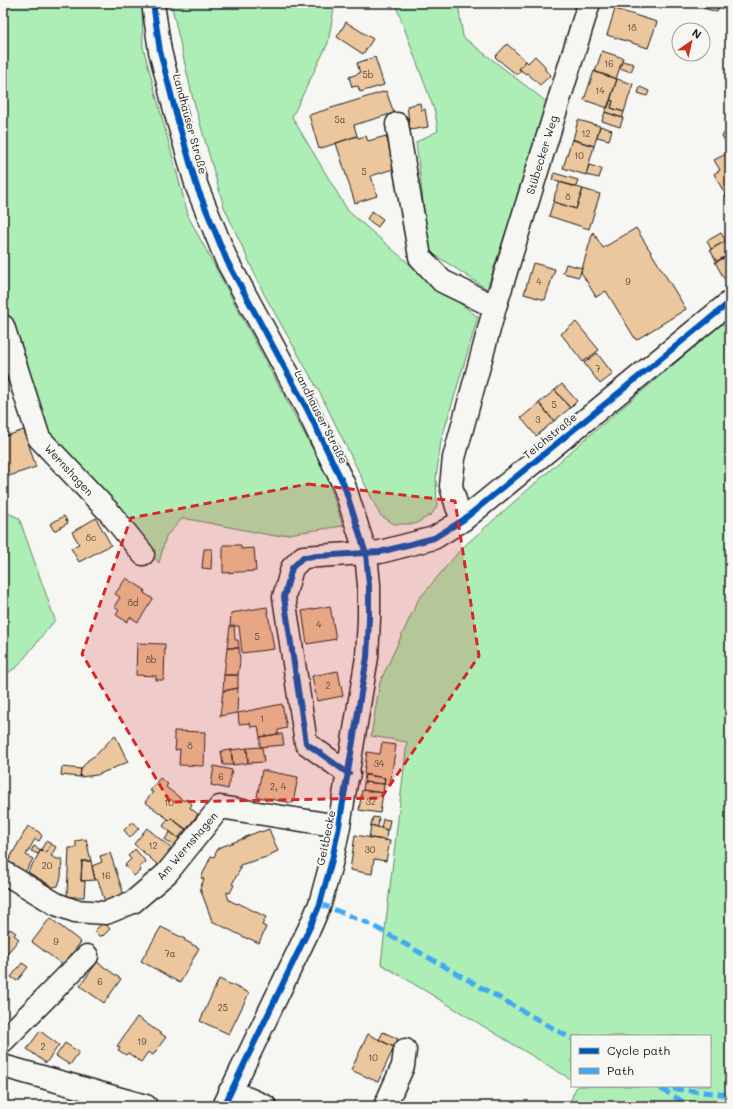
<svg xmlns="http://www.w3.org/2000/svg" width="733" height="1109" viewBox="0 0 733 1109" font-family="Mali,sans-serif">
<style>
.green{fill:#adeeb6;stroke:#648569}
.building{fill:#ecc69c;stroke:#1c1c1c}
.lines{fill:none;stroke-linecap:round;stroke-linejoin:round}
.minor-casing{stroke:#1c1c1c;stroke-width:25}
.minor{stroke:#f6f6f2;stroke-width:22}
.quiet{stroke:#3fa9f5;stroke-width:5;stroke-dasharray:10 5;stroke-linecap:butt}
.cycleway-casing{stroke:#f6f6f2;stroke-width:8}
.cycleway{stroke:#0057b8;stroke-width:6}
.marked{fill:#d62828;fill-opacity:0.2;stroke:#d62828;stroke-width:3;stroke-dasharray:8 5;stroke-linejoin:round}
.labels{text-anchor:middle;stroke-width:4;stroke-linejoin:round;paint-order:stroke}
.number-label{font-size:9px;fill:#50463c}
.street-label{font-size:11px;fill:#1c1c1c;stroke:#f6f6f2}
</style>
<rect width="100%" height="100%" fill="#f6f6f2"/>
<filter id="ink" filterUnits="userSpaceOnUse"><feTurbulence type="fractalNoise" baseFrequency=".025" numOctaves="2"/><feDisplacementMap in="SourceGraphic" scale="8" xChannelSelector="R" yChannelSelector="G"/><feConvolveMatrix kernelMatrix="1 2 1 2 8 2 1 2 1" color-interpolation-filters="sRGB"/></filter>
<g filter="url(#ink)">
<path class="green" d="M3,3H142L143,47L189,218L327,476L343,526L275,536L183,518L166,536L159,563L43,432L21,362L3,367Z
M171,3H335L328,43L292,117L348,211L414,268L478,317L441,441L436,478L437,506L432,514L415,524H394L380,515L321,395L264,294L224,207L192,95Z
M395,3H458L463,37L548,103L487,289L429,251L416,142L438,131L435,112Z
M730,317V1106H568L577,1086H710V1036H572V1080L381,964L407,742L371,736L380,682L418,600L461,549L584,440Z
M3,511L19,518L55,620L17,667L3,676Z"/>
<path class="building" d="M705,3H711L719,5L717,12L703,8Z
M615,9L657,22L648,48L607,35Z
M346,22L373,39L363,54L337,37Z
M507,44L526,61L519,69L521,70L517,75L495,57Z
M602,51L623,58L616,79L595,72Z
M535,56L545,66V70L551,75L540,85L527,73L526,74L519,69L526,61L528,63Z
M375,57L384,85L360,92L358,86L352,87L349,77L360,73L357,63Z
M622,61L634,64L631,72L620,68Z
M594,71L617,79L608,108L584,100Z
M617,79L633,84L624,112L611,108L613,101L610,100Z
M640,87L649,91L647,96L638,93Z
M386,91L394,113L354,125L357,136L319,149L309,115Z
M610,100L613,101L611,108L624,112L622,118L605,112Z
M420,103L421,110L425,109L428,127L410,130L407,106Z
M605,112L623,118L620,127L602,121Z
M578,120L600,126L594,146L573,140Z
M730,125V149L722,136Z
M600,126L612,130L609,140L597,137Z
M357,136L358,138L366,136L368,141L386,136L396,168L371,176L377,196L355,203L336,143Z
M572,139L594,146L586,175L563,168Z
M730,152V203L714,174L720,170L714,160Z
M589,165L602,169L599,178L586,175Z
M554,173L578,180L576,187L552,180Z
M560,182L583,189L576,209L554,202L555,194Z
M583,189L600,194L589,229L549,216L554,200V202L576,209Z
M372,211L383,219L378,227L367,219Z
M636,228L686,309L636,340L606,291L596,297L581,272L593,232L603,248Z
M721,233L726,241L711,249L707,241Z
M727,240L730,246V254L717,262L710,250Z
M730,254V279L726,282L715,262Z
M533,263L555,269L545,300L524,294Z
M566,264L582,268L579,277L563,273Z
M576,322L599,350L583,362L561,334Z
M597,353L613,374L600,384L584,363Z
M562,384L577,401L570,408L555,390Z
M555,390L570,408L554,421L539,403Z
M539,403L554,421L536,436L521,418Z
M24,430L36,467L3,478V437Z
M64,516L68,523L54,531L50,524Z
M96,518L111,545L79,562L71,548L79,544L72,532Z
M223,545H241V549L254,548L256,571L223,573Z
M204,549H212L211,569L202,568Z
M126,578L145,590L144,593L153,599L138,622L130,617L127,622L116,615L119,610L114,607L120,597L115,594Z
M330,606L336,639L307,644L302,611Z
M267,607L274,649L242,653L239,626H230L231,613Z
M234,625L235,640H238L239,648H227L230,626Z
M137,643L165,644L164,680H156V676L136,675Z
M227,648H239L240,661L238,675H224Z
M338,671L343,696L317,701L312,676Z
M224,675H238V688L223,691Z
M238,688L237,713L220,716L223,691Z
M282,704L287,728L278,730V734L260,737L258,726L251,727L250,723L239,724L238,713Z
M174,731L205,732L204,766L179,765L180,749L175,750L176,740H174Z
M278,734H282L284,745L260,747V737Z
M115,735L128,762L97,775L80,777L81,769L88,760L96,755Z
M382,743L396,745L390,785L384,784L385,778L364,774L367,752L380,754Z
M262,747L264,762L248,763L247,748Z
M247,748L248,763L233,765L231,750Z
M231,750L233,765H223L221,751Z
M214,766L232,770L228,789L211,785Z
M62,767L81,769L80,777L61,775Z
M262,770L298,777L293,803L257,797Z
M365,775L385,778L384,784L364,782Z
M160,778L168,784L166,787L184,801L186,799L192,804L190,808L198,814L186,830L171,818L169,820L168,819L145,802L153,792L150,791Z
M364,782L384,784L383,793L363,790Z
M362,790L383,793L380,813L359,810Z
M373,817L379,818L378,827L371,825Z
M171,818L186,829L178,838L163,826L168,819L169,820Z
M383,819L390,820L388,830L381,828Z
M132,822L139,828L130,838L124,830Z
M371,825L387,830L386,840L369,838Z
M28,826L39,832L42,836L39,841L35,839L26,855L33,859L24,874L7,863Z
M147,828L172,849L158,865L134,844Z
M269,829L278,851L269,855L270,856L240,865L239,867L241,868L232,884L234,885L230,893L227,892V894L229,900L237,904L238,903L266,917L262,925L266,927L259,943L248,938V939L212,921L200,888L204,879L201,878L211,856L214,857L218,848L245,838V837L260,831L261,832Z
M170,832L181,840L175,847L165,839Z
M355,835L390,841L386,861L374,859L372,874L350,870Z
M86,839L91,861H82L81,881H85L84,897H67L69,848H76V841Z
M46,841L51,844L46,853L41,850Z
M51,844L56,847L51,856L57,859H62L61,877L58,886L53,887L28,872L41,850L46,853Z
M34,846L41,850L38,854L31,851Z
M135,849L146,862L139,867L141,870L134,876L125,865L131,859L128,856Z
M110,853L124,895L105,902L98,880H95L92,866L102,862L100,856Z
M82,861H91L95,880L81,881Z
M50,918L81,942L63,965L32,942Z
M104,922L110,929L103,936L102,935L100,937L94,931Z
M3,927L9,931L10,929L16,933L14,935L19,939L7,954L8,958L3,960Z
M161,927L185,939L184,940L199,948L180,983L141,961Z
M97,962L121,979L104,1003L80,986Z
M22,963L28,967L17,981L11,977Z
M219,979L249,993L229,1034L200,1021Z
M137,1017L166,1037L153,1055L148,1052L141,1062L128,1053L126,1055L118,1050L120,1047L117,1046Z
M40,1031L59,1045L46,1063L27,1049Z
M383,1032L398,1039L394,1047L379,1040Z
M368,1034L394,1047L378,1082L351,1070Z
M65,1043L79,1052L70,1065L56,1056Z
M71,1098L86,1102L85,1106H69Z"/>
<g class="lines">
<g class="minor-casing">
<path id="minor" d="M153,3L160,51L176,114L197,187L227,261L307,409L344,485L366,554L369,585V619L367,657L339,826L332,860L320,904L311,925L224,1106
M397,124L420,257L442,281L495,307
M3,326L39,438L109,512L143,554
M463,520L457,507L451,486L454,458L495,307L589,3
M349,774L306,743L284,597L292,568L303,557L380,552L434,538L463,520L730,302
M3,872L56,904L75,911L106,913L133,902L167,873L220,807L339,826
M3,1041L87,956
M3,1066L146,1106
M230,1091L265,1106
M385,1106L403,1066L405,1050"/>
</g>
<use href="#minor" class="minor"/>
<path class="quiet" d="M320,904L368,923L572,1039
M658,1087L730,1095
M661,1089L691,1106"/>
<g class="cycleway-casing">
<path id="cycleway" d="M153,3L160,51L176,114L197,187L227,261L307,409L344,485L366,554L369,585V619L367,657L339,826L332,860L320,904L311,925L224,1106
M349,774L306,743L284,597L292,568L303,557L380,552L434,538L463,520L730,302"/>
</g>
<use href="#cycleway" class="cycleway"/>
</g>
</g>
<path class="marked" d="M308,484L455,501L479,656L381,798L170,802L82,654L131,518Z"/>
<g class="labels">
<g class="number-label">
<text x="632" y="31">18</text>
<text x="609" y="67">16</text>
<text x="368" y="78">5b</text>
<text x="600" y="94">14</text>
<text x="340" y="123">5a</text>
<text x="586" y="137">12</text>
<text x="579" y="159">10</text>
<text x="364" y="175">5</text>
<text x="568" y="200">8</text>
<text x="539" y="285">4</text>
<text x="628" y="285">9</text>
<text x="598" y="372">7</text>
<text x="554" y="408">5</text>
<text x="538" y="423">3</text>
<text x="91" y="541">8c</text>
<text x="133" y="606">8d</text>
<text x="319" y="628">4</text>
<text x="257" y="640">5</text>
<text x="151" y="663">8b</text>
<text x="328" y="689">2</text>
<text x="262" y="722">1</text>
<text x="190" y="749">8</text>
<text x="379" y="767">34</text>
<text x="221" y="780">6</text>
<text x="278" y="790">2, 4</text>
<text x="371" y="805">32</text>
<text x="169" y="806">10</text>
<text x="153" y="849">12</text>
<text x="370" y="853">30</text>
<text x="47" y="869">20</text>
<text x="106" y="879">16</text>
<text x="56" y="945">9</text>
<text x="170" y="957">7a</text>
<text x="100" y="985">6</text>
<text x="223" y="1011">25</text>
<text x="142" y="1045">19</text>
<text x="43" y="1050">2</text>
<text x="373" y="1061">10</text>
</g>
<g class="street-label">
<text transform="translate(190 124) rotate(75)" y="4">Landhauser Straße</text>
<text transform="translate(542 155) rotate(-73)" y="4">Stübecker Weg</text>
<text transform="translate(321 417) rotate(63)" y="4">Landhauser Straße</text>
<text transform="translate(550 436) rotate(-39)" y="4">Teichstraße</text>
<text transform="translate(69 470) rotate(47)" y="4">Wernshagen</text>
<text transform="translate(326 838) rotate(-78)" y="4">Geitbecke</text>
<text transform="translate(187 846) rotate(-49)" y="4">Am Wernshagen</text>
</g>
</g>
<rect width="733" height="1109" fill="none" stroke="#f6f6f2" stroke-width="16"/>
<rect x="8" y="8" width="717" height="1093" fill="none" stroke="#1c1c1c" stroke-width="1.5" filter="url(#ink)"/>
<rect x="571" y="1035" width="140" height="52" fill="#f6f6f2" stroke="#9f9f9c"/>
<rect x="579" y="1048" width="20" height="6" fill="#0057b8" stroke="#9f9f9c"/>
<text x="607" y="1055" font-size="12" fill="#1c1c1c">Cycle path</text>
<rect x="579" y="1068" width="20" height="6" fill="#3fa9f5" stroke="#9f9f9c"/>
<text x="607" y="1075" font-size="12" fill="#1c1c1c">Path</text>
<g transform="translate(691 42) rotate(34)"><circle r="19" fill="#f6f6f2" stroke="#9f9f9c"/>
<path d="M0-3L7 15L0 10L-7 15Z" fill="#c8321e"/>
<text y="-6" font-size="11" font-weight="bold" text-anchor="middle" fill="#1c1c1c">N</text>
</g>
</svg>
